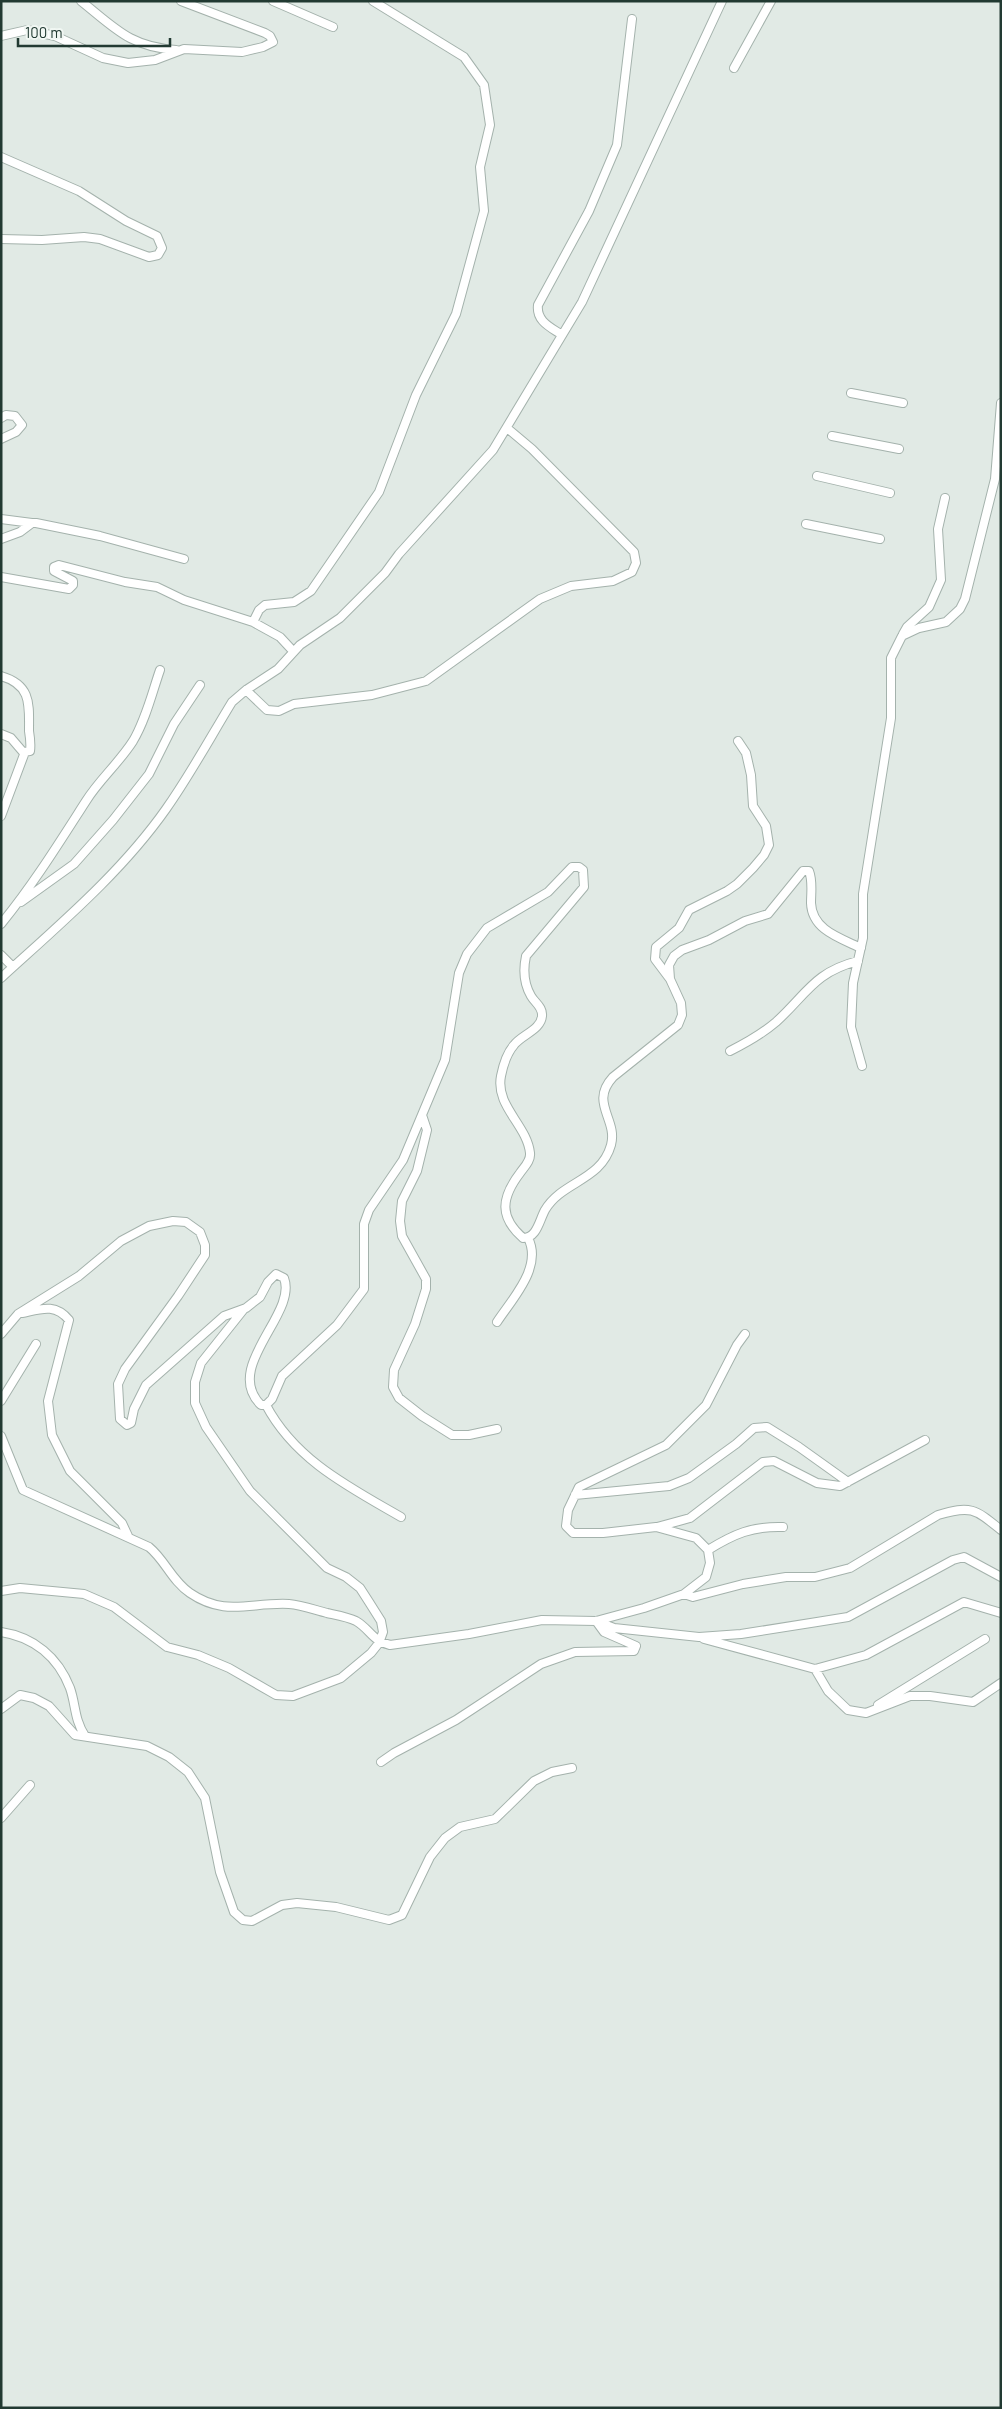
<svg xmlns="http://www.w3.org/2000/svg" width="1002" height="2409" viewBox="0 0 1002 2409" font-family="Barlow,sans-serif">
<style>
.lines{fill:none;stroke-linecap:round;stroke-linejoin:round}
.street-casing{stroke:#a4b2ac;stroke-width:10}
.street{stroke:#fff;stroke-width:8}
</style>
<rect width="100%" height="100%" fill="#e1eae5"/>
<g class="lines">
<g class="street-casing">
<path id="street" d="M81,1C115,28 130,47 176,50
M273,1L333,27
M1,36L27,30L55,36L103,58L128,63L155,60L184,49L242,52L263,47L273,42L270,36L265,33L181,1
M734,68L771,1
M1,157L79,191L126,221L157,236L162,248L158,255L149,257L100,239L84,237L42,240L1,239
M562,335C550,327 536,321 538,305L589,211L617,145L632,19
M851,393L903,403
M1,418L6,415L15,416L22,425L16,432L1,439
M832,436L899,449
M817,476L890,493
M1,519L32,523
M806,524L880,539
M1,539L20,532L32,523H36L100,536L184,559
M1,577L69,589L73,585V581L54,571V567L59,565L125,582L157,587L184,600L253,622L280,637L293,651
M253,622L259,610L265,605L294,602L311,591L379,492L416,395L456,314L484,211L480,167L490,125L484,85L464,57L373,1
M903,634L907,627L929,607L941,580L938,529L945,498
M1,676C32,685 29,705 29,731C30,737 31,744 30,751L23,752L11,738L1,734
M246,690L267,710L279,711L294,704L372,695L426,681L540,599L571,586L613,581L632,572L636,563L634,552L532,449L507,428
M1,816L25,752
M21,902L74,864L113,820L149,774L174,724L200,685
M1,924C33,885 59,843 86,801C99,780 119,763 133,741C146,719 152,693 160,670
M1,955L13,967
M1,978C59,925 121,873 166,809C190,775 210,738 232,702L246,690L278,669L300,645L340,618L385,573L399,554L493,450L582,302L722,1
M670,979L655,959L656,947L679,928L689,910L727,891L737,884L753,868L764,855L769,845L766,826L753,806L751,775L746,753L738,741
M730,1051C746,1043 762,1034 776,1022C806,995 814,972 858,961
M862,1066L851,1027L853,983L863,938V894L891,718V658L902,636L919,628L946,622L960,609L965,599L995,479L1001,403
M422,1115L427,1130L417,1171L402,1201L400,1221L402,1236L426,1279V1289L415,1324L394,1370L393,1387L399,1398L422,1416L452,1435H469L497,1429
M22,1313C41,1309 55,1303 69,1320L48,1401L52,1435L70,1471L122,1523L128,1536
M497,1322C512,1299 543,1267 528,1238
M1,1334L18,1314L79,1276L121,1241L149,1226L173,1221L186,1222L200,1232L205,1245V1255L178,1296L125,1369L118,1384L120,1419L127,1425L131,1423L134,1409L146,1385L224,1316L246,1308L260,1297L268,1282L276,1274L284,1278C298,1314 222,1367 261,1405H266L272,1399L282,1376L337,1325L364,1289V1224L369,1210L403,1160L445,1060L459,973L467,954L487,928L548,892L572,867H579L583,870L584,887L526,956C523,970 524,984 531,996C535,1003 543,1007 542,1016C541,1030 521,1035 514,1045C507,1053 503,1066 501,1076C495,1106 527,1125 530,1153C531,1161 524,1167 520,1173C501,1198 499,1217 523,1238C537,1238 539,1221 545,1210C562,1181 601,1181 611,1145C618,1119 589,1103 613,1077L678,1025L682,1015L681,1003L670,979L669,965L674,956L682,950L709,940L745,921L768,914L803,871H809C813,881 811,892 811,903C812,930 840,938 861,948
M1,1401L36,1344
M266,1405C295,1460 349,1487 401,1517
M1,1436L23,1490L149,1547C165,1560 172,1581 190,1593C225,1617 250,1602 289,1604C302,1605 315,1610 327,1613C336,1615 348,1617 356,1621C370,1629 372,1641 390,1645L469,1634L542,1620L596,1621L644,1608L684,1594L706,1577L710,1563L708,1550L696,1538L656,1527L603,1533H573L566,1526L568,1510L579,1487L666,1445L706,1405L737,1345L745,1334
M575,1495L669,1486L689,1478L736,1444L754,1428L767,1427L799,1447L848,1482
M657,1527L690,1518L763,1462L774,1461L817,1483L840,1486L925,1440
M708,1550C734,1534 752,1526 783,1527
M1,1591L20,1588L84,1594L114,1607L167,1647L198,1655L229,1668L276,1695L293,1696L341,1678L371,1653L379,1643L383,1632L381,1621L369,1602L360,1588L346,1577L327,1568L250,1491L206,1427L195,1403V1382L201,1363L244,1309
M684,1594L693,1597L743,1584L786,1577H815L850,1568L938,1515C971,1505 975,1509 1001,1530
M596,1621L614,1628L699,1637L741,1634L817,1622L848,1617L953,1560L964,1557L1001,1577
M1,1632C34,1637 58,1657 70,1688C76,1705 74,1719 85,1736
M704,1639L815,1669L866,1655L964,1602L1001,1613
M815,1669L828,1691L848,1710L866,1713L910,1696H930L973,1702L1001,1683
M878,1705L985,1639
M1,1709L20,1695L34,1698L49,1706L75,1735L147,1746L169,1757L188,1772L205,1798L220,1872L234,1912L243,1920L252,1921L282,1905L297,1903L336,1907L389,1920L402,1915L430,1857L445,1838L460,1827L495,1819L534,1781L552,1772L572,1768
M381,1762L394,1753L456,1720L541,1664L575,1652L634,1651L636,1646L604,1632L596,1621
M1,1818L30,1785"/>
</g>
<use href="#street" class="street"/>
</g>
<rect width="1002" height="2409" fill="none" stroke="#223a32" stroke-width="5"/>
<path d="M18 38v8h152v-8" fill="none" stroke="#223a32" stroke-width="2.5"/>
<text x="25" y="38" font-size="15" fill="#223a32" stroke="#f1f7f3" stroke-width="4" paint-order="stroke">100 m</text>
</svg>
